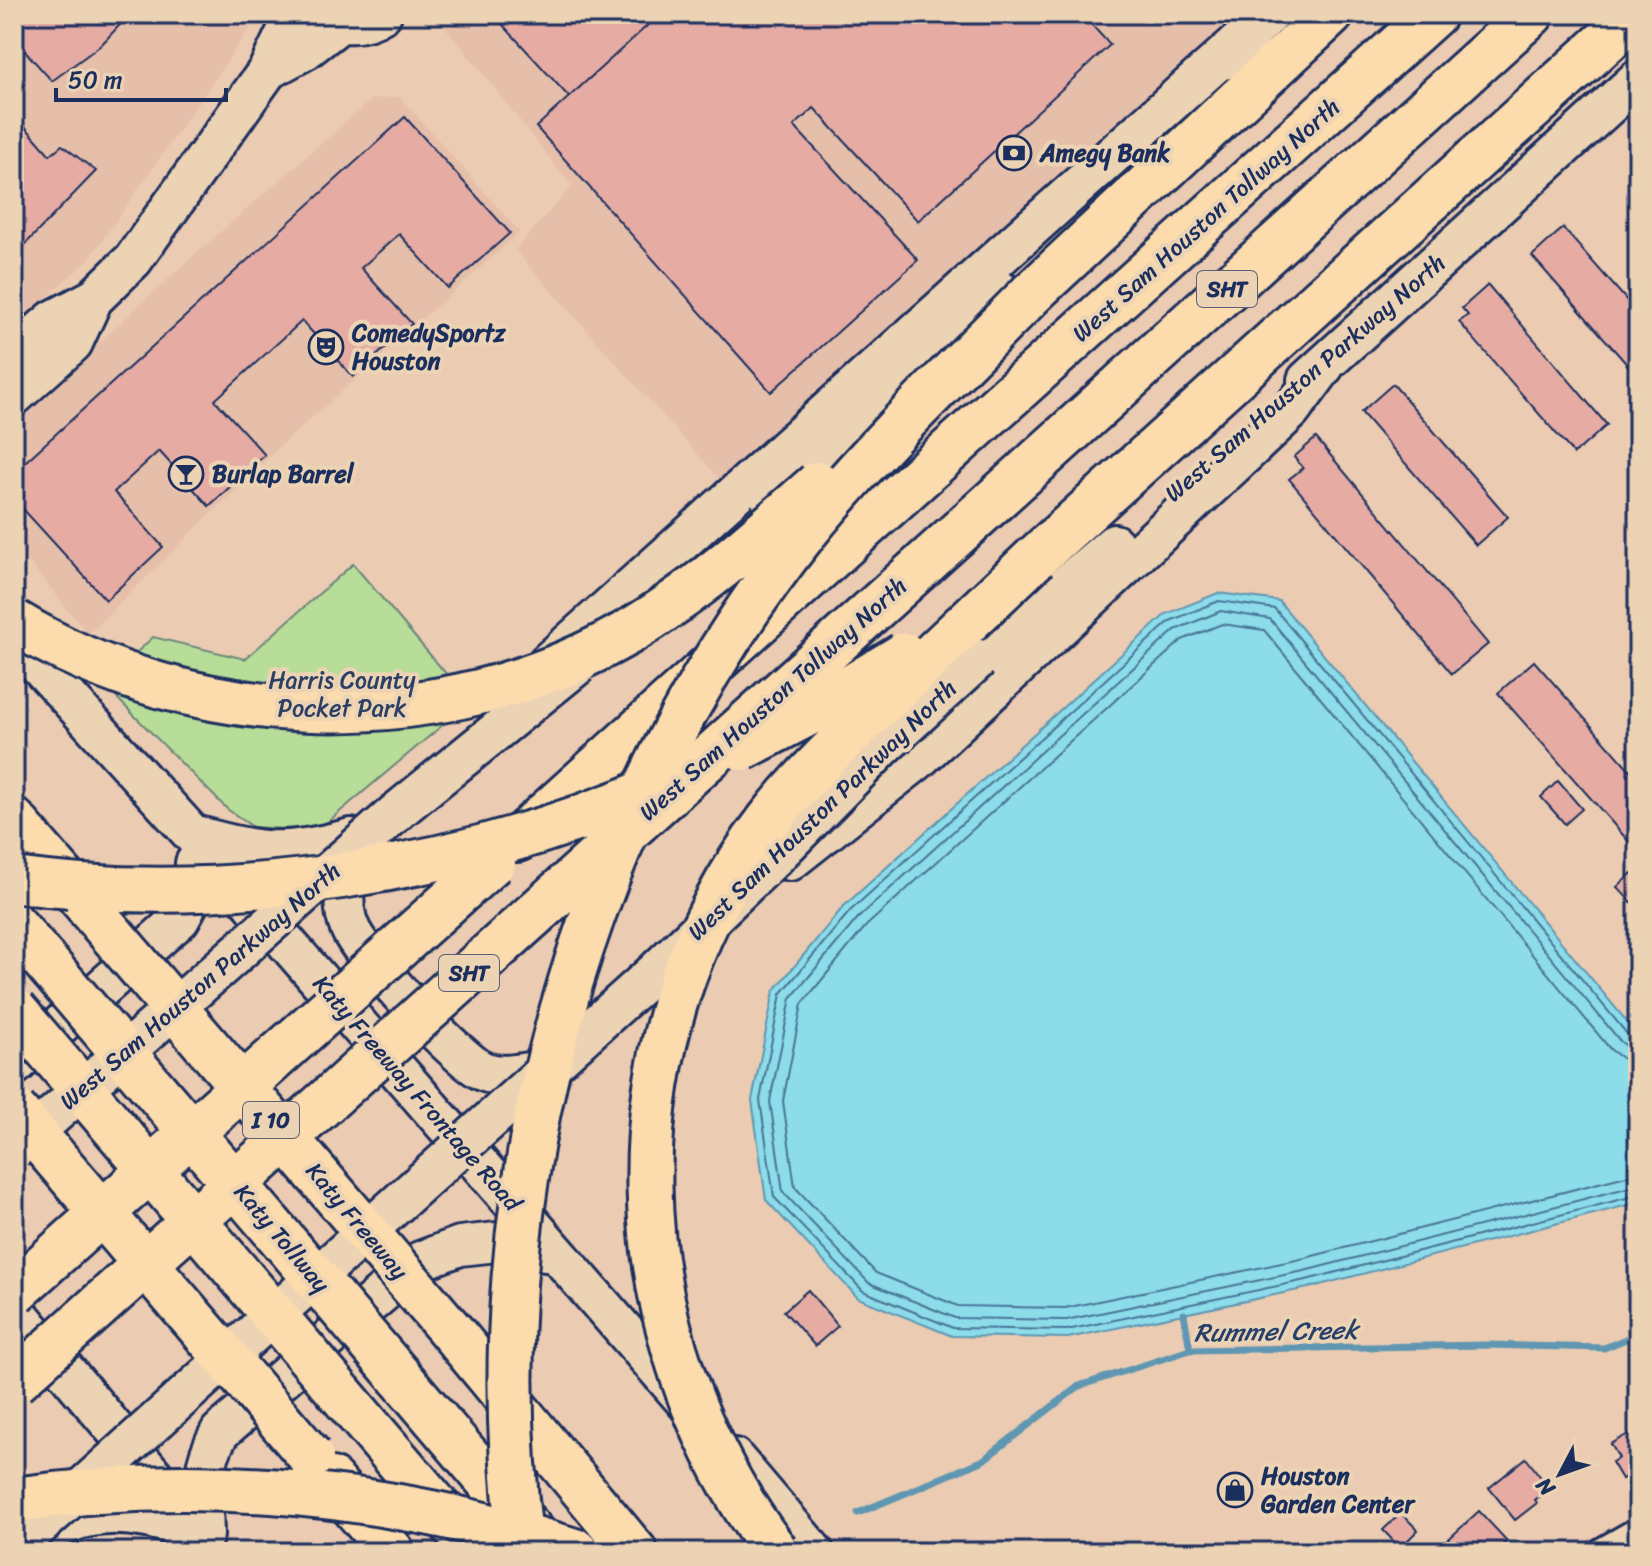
<svg xmlns="http://www.w3.org/2000/svg" width="1652" height="1566" viewBox="0 0 1652 1566" font-family="Sriracha,sans-serif">
<style>
.built{fill:#e6bfab}
.green{fill:#b8dd98;stroke:#6a867b;stroke-width:2}
.water{fill:#8cdcea;stroke:#5f97b2;stroke-width:2}
.lines{fill:none;stroke-linecap:round;stroke-linejoin:round}
.shore{stroke:#487496;stroke-width:2}
.stream{stroke:#5f97b2;stroke-width:7}
.building{fill:#e6aca4;stroke:#1b2f5e;stroke-width:2}
.street-casing{stroke:#1b2f5e;stroke-width:32}
.secondary-casing{stroke:#1b2f5e;stroke-width:44}
.highway-casing{stroke:#1b2f5e;stroke-width:50}
.street{stroke:#ecd3b4;stroke-width:26}
.secondary{stroke:#ecd3b4;stroke-width:38}
.highway{stroke:#fcdcac;stroke-width:44}
.secondary-bridge-casing{stroke:#1b2f5e;stroke-width:44;stroke-linecap:butt}
.highway-bridge-casing{stroke:#1b2f5e;stroke-width:50;stroke-linecap:butt}
.secondary-bridge{stroke:#ecd3b4;stroke-width:38}
.highway-bridge{stroke:#fcdcac;stroke-width:44}
.labels{text-anchor:middle;stroke-width:8;stroke-linejoin:round;paint-order:stroke}
.shield{fill:#ecd3b4;stroke:#5a6078;stroke-width:2}
.shield-label{font-size:22px;font-weight:bold;fill:#1b2f5e}
.poi-label{font-size:24px;font-weight:bold;fill:#1b2f5e;stroke:#ecd3b4;text-anchor:start}
.street-label{font-size:24px;fill:#1b2f5e;stroke:#ecd3b4}
.park-label{font-size:24px;fill:#2b4064;stroke:#ecd3b4}
.water-label{font-size:26px;font-style:italic;fill:#26406c;stroke:#ecd3b4}
</style>
<rect width="100%" height="100%" fill="#ebcbb1"/>
<filter id="ink" filterUnits="userSpaceOnUse"><feTurbulence type="fractalNoise" baseFrequency=".0125" numOctaves="2"/><feDisplacementMap in="SourceGraphic" scale="16" xChannelSelector="R" yChannelSelector="G"/><feConvolveMatrix kernelMatrix="1 2 1 2 8 2 1 2 1" color-interpolation-filters="sRGB"/></filter>
<g filter="url(#ink)">
<path class="built" d="M14,14H260L90,258L14,327Z
M435,14H1237L980,258L725,485L515,250L572,186Z
M400,97L520,232L280,446L88,634L14,544V421L191,258L372,99Z"/>
<path class="green" d="M353,564L470,702L324,825L304,830L253,827L227,809L103,684L153,637L245,659Z"/>
<path class="water" d="M1218,593L1279,601L1638,1035V1200L1636,1203L1308,1288L1068,1338L952,1336L858,1298L766,1200L752,1100L774,991L844,906L1166,614Z"/>
<g class="lines">
<path class="shore" d="M1638,1039L1628,1035L1275,609L1219,601L1170,621L850,911L781,994L760,1100L774,1197L863,1291L953,1328L1067,1330L1306,1280L1638,1195
M1638,1049L1628,1047L1621,1042L1270,619L1221,611L1175,630L858,918L791,998L770,1101L783,1192L869,1283L955,1318L1066,1320L1304,1271L1638,1185
M1638,1061L1622,1058L1611,1050L1264,630L1222,624L1182,640L866,926L802,1004L783,1101L795,1187L876,1273L958,1306L1065,1308L1301,1259L1638,1173"/>
<path class="stream" d="M1184,1314L1190,1350
M858,1513L982,1461L1079,1386L1190,1350L1488,1345L1604,1348L1638,1334"/>
</g>
<path class="building" d="M14,14H130L101,45L52,81L14,39Z
M493,14H660L569,97Z
M660,14H1082L1110,45L918,221L814,108L794,126L918,260L771,392L536,127Z
M14,114L50,155L62,145L96,171L14,256Z
M405,117L510,233L448,288L399,234L361,268L412,324L353,377L302,321L215,400L265,455L209,506L159,451L114,492L163,547L106,600L14,499V472Z
M1563,228L1638,313V377L1532,256Z
M1488,285L1607,425L1574,454L1459,322L1468,315L1462,308Z
M1393,384L1508,517L1476,545L1361,412Z
M1316,438L1488,644L1452,674L1289,479L1303,468L1294,457Z
M1534,661L1638,779V852L1498,693Z
M1558,781L1582,809L1565,824L1541,797Z
M1632,873L1638,880V909L1617,887Z
M808,1290L838,1326L815,1346L784,1311Z
M1628,1434L1638,1451V1469L1622,1479L1612,1462L1619,1458L1611,1444Z
M1526,1458L1549,1488L1535,1500L1537,1503L1515,1520L1489,1488Z
M1479,1511L1507,1541L1495,1552H1445L1440,1547Z
M1401,1513L1418,1530L1400,1548L1383,1530Z"/>
<g class="lines">
<g class="street-casing">
<path id="street" d="M1601,1552L1638,1531"/>
</g>
<g class="secondary-casing">
<path id="secondary" d="M324,14C344,27 362,26 382,14
M1224,60L1270,14
M268,70L305,50L340,23
M14,354L53,320L93,299L133,260L268,70L295,14
M1307,380L1638,79
M14,396L73,343L93,299
M771,500L1001,291
M14,638L192,834L694,1411
M979,659L1114,544
M547,663L1241,40
M192,834C258,854 285,856 351,838
M350,849C347,874 339,904 350,928C360,954 460,1063 485,1072C502,1078 522,1073 540,1070L536,1093
M790,861L918,760L1291,411L1325,365
M14,1066L180,919L193,895L195,863
M14,1309L179,1506
M734,1458L814,1552
M45,1534C58,1528 72,1521 86,1518C126,1508 167,1522 204,1535
M204,1535C203,1494 199,1469 220,1432L420,1261L460,1246L506,1241L545,1252"/>
</g>
<g class="highway-casing">
<path id="highway" d="M1032,293L1331,14
M1036,557L1636,14
M924,564L1531,14
M14,821L88,906
M518,839L1434,14
M14,925L37,952
M452,1332L635,1552
M399,1376L532,1532
M358,1414L476,1552
M331,1480L392,1552"/>
</g>
<use href="#street" class="street"/>
<use href="#secondary" class="secondary"/>
<use href="#highway" class="highway"/>
<g class="secondary-bridge-casing">
<path id="secondary-bridge" d="M14,1150L399,810L579,664
M14,1549L656,971L773,859L883,747L979,659"/>
</g>
<g class="highway-bridge-casing">
<path id="highway-bridge" d="M14,622C196,733 441,740 627,633C697,592 757,538 818,484
M742,748L809,713L904,655
M14,880C224,909 464,871 658,787
M89,908L452,1332
M37,952L399,1376
M14,1010L358,1414
M14,1110L311,1457
M14,1292L493,862
M14,1382L924,564
M14,1500C203,1473 396,1492 577,1552
M522,1552C473,1197 582,810 806,531C875,446 955,371 1032,293
M776,1552C614,1337 603,1037 769,820C804,775 846,737 887,698C936,651 986,604 1036,557"/>
</g>
<use href="#secondary-bridge" class="secondary-bridge"/>
<use href="#highway-bridge" class="highway-bridge"/>
</g>
</g>
<defs>
<g id="bank-ring" transform="scale(1.8)"><circle r="9.5" fill="#ecd3b4" stroke="#1b2f5e" stroke-width="1.5"/><path d="M-6-4H6V4H-6ZM0-2.3a2.3 2.3 0 1 0 0 4.6a2.3 2.3 0 1 0 0-4.6Z" fill="#1b2f5e"/></g>
<g id="theatre-ring" transform="scale(1.8)"><circle r="9.5" fill="#ecd3b4" stroke="#1b2f5e" stroke-width="1.5"/><path d="M-5-5.5Q0-4 5-5.5V0Q5 5 0 6Q-5 5-5 0ZM-3.3-2.5H-1v1.5H-3.3ZM1-2.5H3.3v1.5H1ZM-2.8 1Q0 5.5 2.8 1Z" fill="#1b2f5e"/></g>
<g id="bar-ring" transform="scale(1.8)"><circle r="9.5" fill="#ecd3b4" stroke="#1b2f5e" stroke-width="1.5"/><path d="M-6-5H6L.8 .8V4.5H3.5V6h-7V4.5H-.8V.8Z" fill="#1b2f5e"/></g>
<g id="shop-ring" transform="scale(1.8)"><circle r="9.5" fill="#ecd3b4" stroke="#1b2f5e" stroke-width="1.5"/><path d="M-5-2.5h2.3a2.7 3.5 0 0 1 5.4 0H5L5.5 6h-11ZM-1.5-2.5h3a1.5 2.3 0 0 0-3 0Z" fill="#1b2f5e"/></g>
</defs>
<g fill-rule="evenodd">
<use href="#bank-ring" x="1014" y="153"/>
<use href="#theatre-ring" x="326" y="347"/>
<use href="#bar-ring" x="186" y="474"/>
<use href="#shop-ring" x="1235" y="1490"/>
</g>
<g class="labels">
<g class="shield">
<rect x="1197" y="271" width="60" height="36" rx="6"/>
<rect x="439" y="955" width="60" height="36" rx="6"/>
<rect x="243" y="1102" width="56" height="36" rx="6"/>
</g>
<g class="shield-label">
<text x="1227" y="297">SHT</text>
<text x="469" y="981">SHT</text>
<text x="271" y="1128">I 10</text>
</g>
<g class="poi-label">
<text x="1040" y="161">Amegy Bank</text>
<text x="352" y="341">ComedySportz<tspan x="352" dy="28">Houston</tspan></text>
<text x="212" y="482">Burlap Barrel</text>
<text x="1261" y="1484">Houston<tspan x="1261" dy="28">Garden Center</tspan></text>
</g>
<g class="street-label">
<text transform="translate(1206 220) rotate(-42)" y="8">West Sam Houston Tollway North</text>
<text transform="translate(1305 378) rotate(-41)" y="8">West Sam Houston Parkway North</text>
<text transform="translate(773 699) rotate(-42)" y="8">West Sam Houston Tollway North</text>
<text transform="translate(822 810) rotate(-44)" y="8">West Sam Houston Parkway North</text>
<text transform="translate(200 986) rotate(-41)" y="8">West Sam Houston Parkway North</text>
<text transform="translate(417 1093) rotate(49)" y="8">Katy Freeway Frontage Road</text>
<text transform="translate(357 1221) rotate(50)" y="8">Katy Freeway</text>
<text transform="translate(282 1238) rotate(50)" y="8">Katy Tollway</text>
</g>
<g class="park-label">
<text x="342" y="688">Harris County<tspan x="342" dy="28">Pocket Park</tspan></text>
</g>
<g class="water-label">
<text transform="translate(1276 1331) rotate(-1)" y="9">Rummel Creek</text>
</g>
</g>
<rect width="1652" height="1566" fill="none" stroke="#ecd3b4" stroke-width="48"/>
<rect x="24" y="24" width="1604" height="1518" fill="none" stroke="#1b2f5e" stroke-width="3" filter="url(#ink)"/>
<g transform="translate(1560 1474) rotate(229)" stroke="#ecd3b4" stroke-width="6" paint-order="stroke">
<path d="M0-6L14 30L0 20L-14 30Z" fill="#1b2f5e"/>
<text y="-12" font-size="22" font-weight="bold" text-anchor="middle" fill="#1b2f5e">N</text>
</g>
<path d="M56 88v12h170v-12" fill="none" stroke="#1b2f5e" stroke-width="4"/>
<text x="68" y="88" font-size="24" fill="#1b2f5e" stroke="#ecd3b4" stroke-width="6" paint-order="stroke">50 m</text>
</svg>
